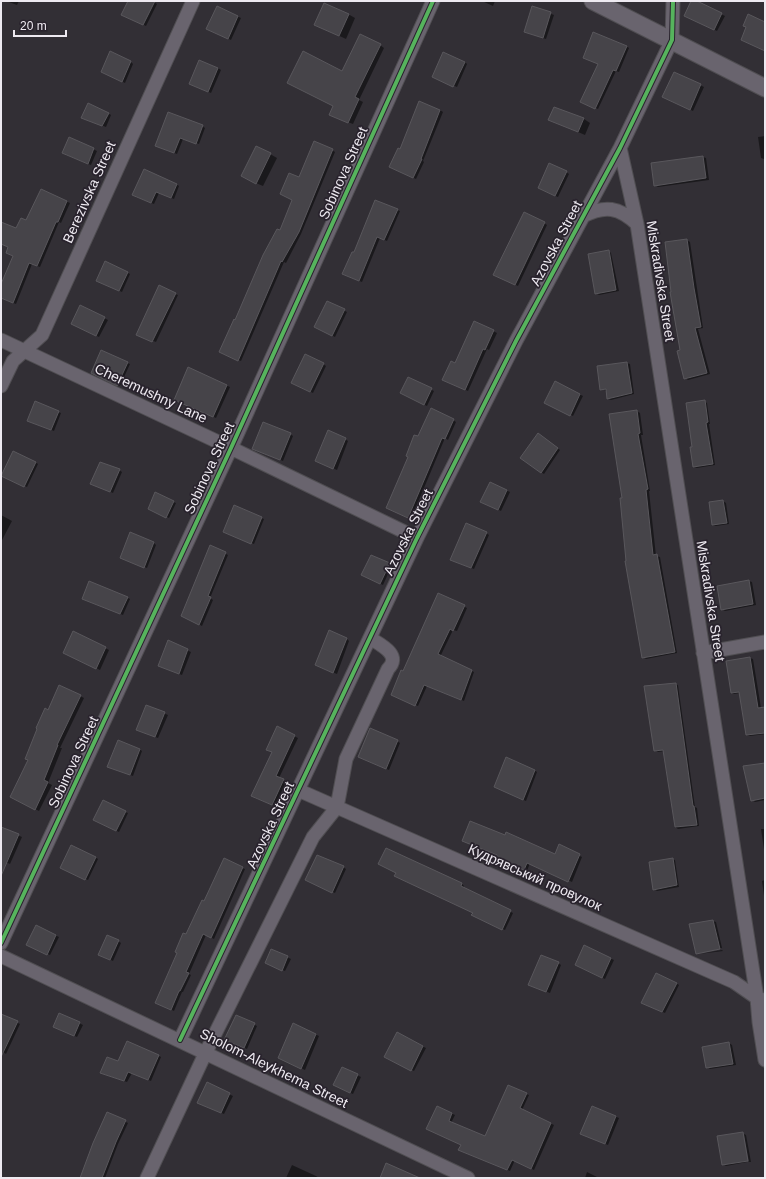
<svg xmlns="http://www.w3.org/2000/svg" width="766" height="1179" viewBox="0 0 766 1179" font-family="Arial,sans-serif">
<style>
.shadow{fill:#0007}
.building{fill:#464449;stroke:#59575c}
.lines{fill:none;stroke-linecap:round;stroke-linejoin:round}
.minor-casing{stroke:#504e52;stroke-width:15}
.tertiary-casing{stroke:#504e52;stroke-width:19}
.minor{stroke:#69646e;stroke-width:13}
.tertiary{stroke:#69646e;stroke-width:17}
.cycleway-casing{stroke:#29232d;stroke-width:6}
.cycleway{stroke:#56b35d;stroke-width:4}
.labels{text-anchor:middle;stroke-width:3.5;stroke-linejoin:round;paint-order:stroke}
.street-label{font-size:14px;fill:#eeeaf1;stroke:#29232d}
</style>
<rect width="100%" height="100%" fill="#322f35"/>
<path class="shadow" d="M6,1H19L17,5Z
M129,1H152L157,4L146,26L122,14Z
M482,1H495L493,6Z
M693,1L725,16L717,31L688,17Z
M217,7L241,18L231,40L210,30Z
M533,7L554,15L546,39L525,32Z
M348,14L355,18L346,39L316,25Z
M380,45L384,48L359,100L363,102L353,124L334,117V106L343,72Z
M626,46L629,48L619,72L616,71L598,109L585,103L599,64Z
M131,62L133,64L125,83L105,73Z
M465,62L467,64L457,87L436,78Z
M218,68L221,70L211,93L193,85Z
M675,73L704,87L693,111L667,99Z
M440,110L443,112L423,161L424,162L416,179L393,168Z
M108,113L111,115L106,127L85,119Z
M584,119L590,123L585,135L550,120Z
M202,126L205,128L199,144L183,139L177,154L159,147Z
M765,136V159H764L761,158L758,137Z
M69,138L97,151L91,165L66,155Z
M332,150L335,152L301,234L286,263L284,262L241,361L223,354L236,321L280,232L293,200Z
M270,154L277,158L263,186L249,180Z
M703,157L706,158L709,180L658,187L655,185Z
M566,172L569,174L558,197L542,190Z
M176,184L179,186L174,199L159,193L154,204L136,197Z
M41,190L70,203L61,223L59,222L40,267L32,264L16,304L1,298V286L14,255L9,247L1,243V223L17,229L27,222Z
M397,210L400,211L387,241L380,238L362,282L347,276Z
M544,223L547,225L518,286L497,276Z
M687,240L690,242L703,328L698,329L710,374L688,380L685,378L681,350Z
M609,251L611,253L619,291L599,295L596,293Z
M128,273L130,274L122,292L100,282Z
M175,294L178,295L156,342L140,336Z
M328,302L347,312L335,337L315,327Z
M80,306L108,320L99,337L75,325Z
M475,322L497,333L489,350L487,349L468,391L447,381Z
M127,363L130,364L120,386L95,374Z
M627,363L630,364L634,394L611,400L608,399L607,391L601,389Z
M323,364L326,366L313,393L292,383Z
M189,369L230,387L216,418L179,401Z
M408,378L434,391L427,406L404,395Z
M555,382L583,396L573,416L545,402Z
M704,401L707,403L710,424H709L715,465L697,468L694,467Z
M637,411L640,413L643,435H641L650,491H649L656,556L660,557L677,653L646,659L643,657L627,562L623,499Z
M58,412L61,413L54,431L31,422Z
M453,420L456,422L448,440L445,438L411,519L390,509L418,437Z
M290,434L293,436L283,461L256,450Z
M541,436L560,450L544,474L541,472Z
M345,439L348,441L337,470L319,462Z
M35,462L38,464L27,487L5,477Z
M119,470L122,472L113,493L95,485Z
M490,483L510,492L501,511L485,503Z
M723,501L726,503L729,524L716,526L713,525L710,503Z
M173,502L176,503L169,518L152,510Z
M1,515L12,521L1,542Z
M261,518L264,519L254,544L227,533Z
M486,533L489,535L474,569L454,561Z
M154,543L156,545L147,568L124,559Z
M211,546L228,555L210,598L213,600L202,626L182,615Z
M389,564L392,565L383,585L366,577Z
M749,581L752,582L756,605L725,611L722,609Z
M439,594L467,608L457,631L453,630L440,657L474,672L464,701L427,686L418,706L395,696L404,672Z
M128,598L130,599L123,615L86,600Z
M73,632L109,650L100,670L67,654Z
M347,639L349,641L337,674L319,667Z
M168,642L191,652L182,675L162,667Z
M750,658L753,659L761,708H765V734L750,736L747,735L740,693L734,694L732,693Z
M675,684L678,685L695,807L697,808L699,826L678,829L675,827L665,751L658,752L655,750Z
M80,696L84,698L60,748H62L48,783L52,785L39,811L15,799L48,711Z
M147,706L168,715L158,738L140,731Z
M277,728L298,738L279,778L286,782L275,806L255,798L273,752Z
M397,741L400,743L389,770L362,758Z
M139,749L142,751L133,776L112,768Z
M534,770L537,772L526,801L498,788Z
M765,781V800L755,802L752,800Z
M125,812L128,813L119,832L98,822Z
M1,828L22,837L10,864L1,860Z
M761,829H765V856Z
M559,846L582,857L572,882L530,863L527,871L500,859L555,855Z
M95,857L98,859L88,880L64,869Z
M672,859L675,860L679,887L657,891L654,889Z
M343,867L346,869L335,893L309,881Z
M242,868L245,869L214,939L206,935L189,974L191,975L183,992H182L174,1011L159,1004L178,953L204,902Z
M396,876L462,884L464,886L463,888L513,913L505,930L476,916L474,912Z
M765,880V903L762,881Z
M713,921L716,922L722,948L698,952V954L697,953Z
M36,926L59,937L50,955L30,947Z
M118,941L121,943L113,961L102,956Z
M585,947L614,960L605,979L579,967Z
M272,950L291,959L285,971L269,964Z
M722,950L723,951L699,954Z
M558,963L561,965L550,993L529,985Z
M676,983L679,985L665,1013L645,1004Z
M60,1014L83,1025L77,1037L57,1028Z
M1,1015L20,1024L6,1054L3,1052L1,1058Z
M236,1016L257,1026L247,1049L228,1041Z
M293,1024L319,1036L305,1070L282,1059Z
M397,1034L426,1048L414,1071L386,1057Z
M729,1043L732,1045L736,1065L710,1069L707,1067L704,1047Z
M159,1056L161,1057L151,1081L132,1073L127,1082L104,1074Z
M342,1068L361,1077L353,1094L337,1087Z
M207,1084L233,1096L224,1114L201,1104Z
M526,1094L529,1095L522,1110L554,1125L534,1170L515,1160L510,1171L463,1151L462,1145L437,1107L455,1115L451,1123L486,1138Z
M592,1107L619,1118L608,1145L584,1135Z
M107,1113L128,1123L118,1144L105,1178H81Z
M742,1133L747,1162L726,1166L723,1164L718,1137L743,1133H744Z
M744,1134L746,1135L751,1162H749Z
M292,1165L316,1176L319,1178H286Z
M587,1172L599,1178H585Z"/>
<path class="building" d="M128,1H155L143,25L121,15Z
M691,1H697L722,13L714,30L684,16Z
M324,3L349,14L339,36L314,25Z
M217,6L238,16L228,39L206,29Z
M532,6L551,12L543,38L524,32Z
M748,14L765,22V51L741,40L746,27L743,26Z
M593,32L627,46L616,71L613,70L595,109L580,102L598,64L583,58Z
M360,34L381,44L355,97L359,99L348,123L329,115L333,106L287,83L303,51L342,71Z
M110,51L131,61L122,82L101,72Z
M443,52L465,62L453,87L432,77Z
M199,60L218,68L208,92L189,84Z
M674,72L701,84L690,110L662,97Z
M419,101L440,110L421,159H422L413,178L389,167L398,148L400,149Z
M88,103L109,113L102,126L81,118Z
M554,107L584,118L578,132L548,120Z
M168,112L203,125L196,144L180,138L174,153L155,146Z
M69,137L94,148L88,164L62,153Z
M314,141L333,149L299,232L282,262L281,261L238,361L219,352L234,319L235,320L263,255L277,229L280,230L292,200L280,194L289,173L299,177Z
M256,146L271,153L256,184L241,176Z
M703,156L706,178L654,186L651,163Z
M549,163L567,171L555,196L538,188Z
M144,169L177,184L171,198L156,192L151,203L132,195Z
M41,189L67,201L58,222H56L37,266L29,263L13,303L1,298V284L13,256L6,253L8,247L1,244V222L16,228L21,218L26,220Z
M375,200L398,209L384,240L377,237L359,281L342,274L352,252H354Z
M524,212L545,222L515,285L493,275Z
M687,239L694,288L701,327L695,328L707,373L684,379L677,351L680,350L670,292H671L665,242Z
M609,250L616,290L595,294L588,254Z
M105,261L128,272L119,291L96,281Z
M159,285L176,293L152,342L136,335Z
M327,301L345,309L332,336L314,327Z
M80,305L105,317L96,336L71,324Z
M474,321L494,330L485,350L483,349L465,390L442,380L451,361L455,363Z
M101,350L128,362L117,386L91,373Z
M305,354L324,363L310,392L291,383Z
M627,362L632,393L607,399L606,389L600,390L597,366Z
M188,367L227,385L213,417L174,400Z
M408,377L432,388L424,405L400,393Z
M555,381L580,394L570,416L544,403Z
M705,400L708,422L706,423L713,464L693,467L690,447H692L686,403Z
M35,401L59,411L51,430L27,421Z
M431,408L454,419L445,439L442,438L408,518L386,508L408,457L406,456L414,435L418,436Z
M637,410L640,433L638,434L648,489L646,490L653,555L657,554L675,652L642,658L625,561H626L620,498H622L609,414Z
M263,422L291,433L280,460L252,449Z
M328,430L346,438L333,469L315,461Z
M538,433L558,448L541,473L520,458Z
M13,451L36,462L24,487L1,476Z
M100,462L120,469L110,492L90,484Z
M490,482L507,490L498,510L480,502Z
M155,492L174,501L166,518L148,509Z
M723,500L727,523L712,525L709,502Z
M234,505L262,517L251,544L223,532Z
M466,523L487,532L471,568L450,560Z
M130,532L154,542L144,568L120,558Z
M210,545L226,552L208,596L211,597L199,625L181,616Z
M371,555L390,563L380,584L361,575Z
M749,580L753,604L721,610L717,586Z
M89,581L128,597L120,614L82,599Z
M438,593L465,605L453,631L450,629L438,654L472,670L461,700L424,685L415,706L391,695L401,670L403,671Z
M329,630L347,638L333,673L315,665Z
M73,631L106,647L96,669L63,653Z
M168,640L188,649L179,674L158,666Z
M750,657L758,708L765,707V733L746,735L739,692L731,693L726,661Z
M676,683L693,806H694L697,825L675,827L663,750L654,751L644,686Z
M59,685L81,695L57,745H58L44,780L48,782L35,810L10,797L28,760L25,759L37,729L36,728L45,708L48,710Z
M146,705L165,712L155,737L136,730Z
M277,726L295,735L276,776L284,779L272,805L251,796L272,752L266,750Z
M370,728L398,740L386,769L358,757Z
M118,740L140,749L130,775L107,767Z
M506,757L535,770L523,800L494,787Z
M765,763V798L751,801L743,766Z
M103,800L126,811L116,831L93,820Z
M470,821L505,835L506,832L555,854L559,844L580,854L568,882L527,863L524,870L496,858L497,855L462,841Z
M1,827L19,834L1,876Z
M71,845L96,857L85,880L60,868Z
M386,848L462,883L461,886L511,910L502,930L471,915L473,913L394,876L396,873L378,864Z
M317,855L344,866L332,893L305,880Z
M224,858L243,867L211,938L203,934L186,972L189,973L180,991H179L171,1010L155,1003L177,953L175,952L183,933L186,934L202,900L204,901Z
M673,858L677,885L653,890L649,862Z
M713,920L720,949L696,954L689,924Z
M36,925L56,935L47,955L26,945Z
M107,935L119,940L110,960L98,955Z
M584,945L611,958L602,978L575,965Z
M271,949L288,956L282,971L265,963Z
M541,955L559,962L546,992L528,985Z
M656,973L677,983L662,1012L641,1003Z
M59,1013L80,1022L74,1036L53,1027Z
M1,1014L18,1021L1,1057Z
M236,1015L255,1023L244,1048L224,1040Z
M293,1023L316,1034L301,1069L278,1058Z
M397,1032L423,1046L411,1071L384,1057Z
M127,1041L159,1055L148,1080L128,1072L124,1081L100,1073L107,1057L118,1061Z
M729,1042L733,1064L706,1068L702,1047Z
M342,1067L358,1074L350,1093L333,1085Z
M207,1082L230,1093L221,1113L197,1103Z
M508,1085L527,1093L520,1108L551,1123L531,1169L512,1160L507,1170L458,1150L461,1145L426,1129L437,1106L452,1113L449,1121L485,1136Z
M592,1106L616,1116L605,1144L580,1134Z
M107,1112L126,1120L116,1142L102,1178H80L93,1143Z
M743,1132L748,1161L722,1165L717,1136Z
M386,1163L420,1178H380Z"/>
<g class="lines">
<g class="minor-casing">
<path id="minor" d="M620,148L637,224L757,998L759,1022L765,1060
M583,216C605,205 619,207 637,224
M1,340L231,448L417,538
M1,386L13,361L42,335L193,1
M703,653L765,642
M298,790L734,982L757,998L761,999
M1,943L231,448L433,1
M1,956L468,1178
M180,1040L417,538L516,341L620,148L672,40L673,1
M147,1178L205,1054L313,837L337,807L346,759L388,669C402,655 381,645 370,638"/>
</g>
<g class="tertiary-casing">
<path id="tertiary" d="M593,1L765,88"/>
</g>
<use href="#minor" class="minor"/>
<use href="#tertiary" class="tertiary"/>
<g class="cycleway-casing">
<path id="cycleway" d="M1,943L231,448L433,1
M180,1040L417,538L516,341L620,148L672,40L673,1"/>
</g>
<use href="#cycleway" class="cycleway"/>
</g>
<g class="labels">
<g class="street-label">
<text transform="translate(343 173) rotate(-66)" y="5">Sobinova Street</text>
<text transform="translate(89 192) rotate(-66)" y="5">Berezivska Street</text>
<text transform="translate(556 243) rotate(-62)" y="5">Azovska Street</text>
<text transform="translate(661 281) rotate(81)" y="5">Miskradivska Street</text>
<text transform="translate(151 393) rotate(25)" y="5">Cheremushny Lane</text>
<text transform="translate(209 468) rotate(-65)" y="5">Sobinova Street</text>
<text transform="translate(408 532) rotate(-64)" y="5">Azovska Street</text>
<text transform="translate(711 601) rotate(81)" y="5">Miskradivska Street</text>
<text transform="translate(73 762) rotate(-65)" y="5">Sobinova Street</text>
<text transform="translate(270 825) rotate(-65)" y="5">Azovska Street</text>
<text transform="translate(535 877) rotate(24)" y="5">Кудрявський провулок</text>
<text transform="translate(274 1068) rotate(26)" y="5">Sholom-Aleykhema Street</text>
</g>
</g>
<rect width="766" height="1179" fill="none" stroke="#eeeaf1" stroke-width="4"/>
<path d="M14 30v6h52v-6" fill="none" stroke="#eeeaf1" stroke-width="2"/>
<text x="20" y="30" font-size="12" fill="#eeeaf1" stroke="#29232d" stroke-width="3" paint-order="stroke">20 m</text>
</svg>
